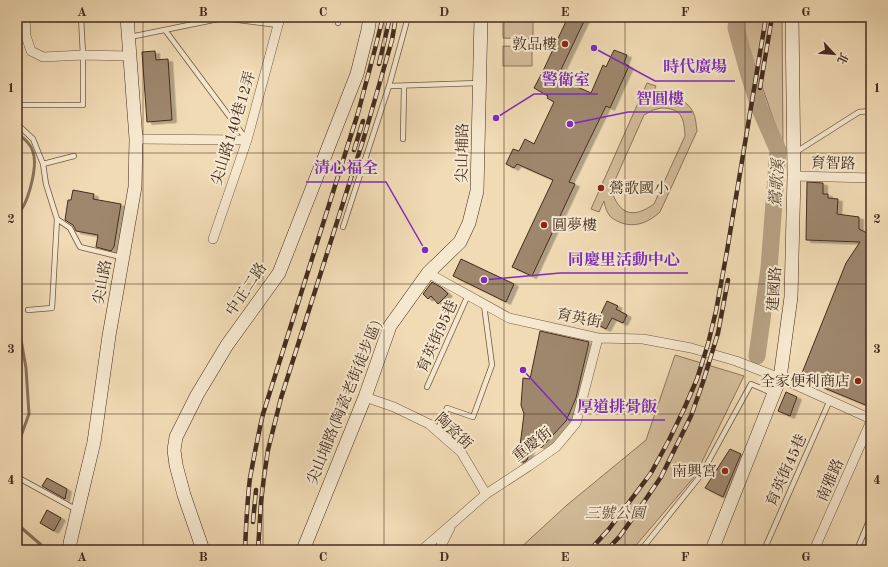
<svg xmlns="http://www.w3.org/2000/svg" width="888" height="567" viewBox="0 0 888 567" font-family="'Old Standard TT','Noto Serif TC',serif">
<style>
.green{fill:#d4bd9b;stroke:#8c745c;fill-rule:evenodd}
.lines{fill:none;stroke-linecap:round;stroke-linejoin:round}
.stream{stroke:#88725a;stroke-width:3}
.river{stroke:#b6a082;stroke-width:17}
.building{fill:#9e876d;stroke:#442c1e;filter:url(#shadow)}
.lane-casing{stroke:#6f5844;stroke-width:6}
.street-casing{stroke:#6f5844;stroke-width:10}
.secondary-casing{stroke:#442c1e;stroke-width:14}
.lane{stroke:#f6e8cf;stroke-width:4.5}
.street{stroke:#f6e8cf;stroke-width:9}
.secondary{stroke:#f6e8cf;stroke-width:13}
.rail-casing{stroke:#442c1e;stroke-width:4.5}
.rail{stroke:#f6e8cf;stroke-width:3;stroke-dasharray:9;stroke-linecap:butt}
.grid{fill:none;stroke:#442c1e;stroke-width:1;stroke-opacity:0.55}
.poi-dot{fill:#8f2418;stroke:#f6e8cf;stroke-width:1.5}
.labels{text-anchor:middle;stroke-width:4;stroke-linejoin:round;paint-order:stroke}
.poi-label{font-size:15px;fill:#442c1e;stroke:#f6e8cf;text-anchor:end}
.street-label{font-size:15px;fill:#442c1e;stroke:#f6e8cf}
.park-label{font-size:15px;font-style:italic;fill:#614937;stroke:#f6e8cf}
.water-label{font-size:16px;font-style:italic;fill:#604937;stroke:#f6e8cf}
.leader{fill:none;stroke:#7b2cbf;stroke-width:1.5}
.callout-dot{fill:#7b2cbf;stroke:#f6e8cf;stroke-width:1.5}
.callout-label{font-size:16px;text-anchor:middle;font-weight:bold;fill:#7b2cbf;stroke:#f6e8cf;stroke-width:4;stroke-linejoin:round;paint-order:stroke}
.neatline{fill:none;stroke:#442c1e;stroke-width:1.5}
.grid-label{font-size:13px;text-anchor:middle;font-weight:bold;fill:#442c1e}
</style>
<defs>
<filter id="shadow"><feDropShadow dx="4.5" dy="2.5" stdDeviation="0" flood-color="#0004"/></filter>
</defs>
<rect width="100%" height="100%" fill="#f1dbb5"/>
<filter id="stains"><feTurbulence type="fractalNoise" baseFrequency=".005" numOctaves="4"/><feColorMatrix values="0 0 0 0 .2 0 0 0 0 .09 0 0 0 0 .02 0 0 0 .5 -.17"/></filter>
<radialGradient id="worn" r=".72"><stop offset=".6" stop-color="#630" stop-opacity="0"/><stop offset="1" stop-color="#630" stop-opacity=".3"/></radialGradient>
<path class="green" d="M741,17H782L783,147L740,23Z
M503,19H533V39L503,38Z
M503,46L532,47V66H503Z
M647,83L656,86L649,102C656,100 663,96 671,97C680,97 689,104 693,112C696,118 696,125 697,131L660,212C648,223 633,229 617,221C614,219 611,218 610,216C606,211 605,206 604,201L599,212L591,209ZM661,108C681,108 684,117 685,136L654,204C633,219 619,215 611,189L644,115L653,110Z
M675,355L744,376L695,476L632,550H518L567,505L646,440Z"/>
<g class="lines">
<path class="stream" d="M17,134C24,138 31,144 33,152C38,166 28,206 17,214
M17,326L20,334L26,368L29,414L17,447
M17,524L47,550"/>
<path class="river" d="M737,17L736,28L749,75L760,109L778,150L769,268L757,356"/>
</g>
<path class="building" d="M568,17H586L557,78L591,93L603,65L606,67L614,50L627,55L624,63L629,66L610,108L606,106L569,182L575,184L532,276L512,267L553,180L517,164L514,168L506,164L513,149L519,151L525,139L534,144L554,102L547,98L548,96L534,88L543,71Z
M155,51L156,60L168,59L172,120L147,122L142,52Z
M807,182L823,183V194H828V198L838,199L837,214L859,217V229L871,235V399L868,406L800,378L846,263L860,242L806,240Z
M73,190L94,194L93,199L121,204L114,247L111,251L96,247L98,235L76,231L73,225L65,220L68,200H71Z
M461,259L514,284L506,302L453,276Z
M432,282L442,288L448,294L438,304L431,296L428,299L423,294Z
M607,301L618,306L616,309L627,315L623,323L612,318L606,329L596,324Z
M540,331L589,342L576,398L566,421L541,448L533,440L527,460L524,462H518L524,414L521,405L523,378L530,379Z
M786,392L797,397L790,416L778,411Z
M730,449L741,454L723,497L705,488Z
M47,478L67,489L65,499L42,486Z
M47,510L61,518L54,531L40,523Z"/>
<g class="lines">
<g class="lane-casing">
<path id="lane" d="M338,23V17
M165,30L247,140
M130,37L223,18L278,25
M17,38L26,36
M389,86L408,17
M17,105H83V55L81,17
M17,124L33,139L43,164L46,184L57,219L70,228L80,247L121,257
M403,139L404,86
M796,152L859,112L871,111
M43,164L74,156
M343,227L389,86L479,83
M28,310L52,308L57,219
M427,387L468,295
M437,431L447,408L473,417L492,365L484,305
M17,477L77,510
M641,550L701,475L751,384L772,393
M764,550L830,400
M857,550L868,523"/>
</g>
<g class="street-casing">
<path id="street" d="M25,17L26,36L31,51L43,57L83,55L130,56
M136,139L247,140
M794,176L871,178
M213,239L247,140L278,25L281,17
M428,273L509,318L598,338L643,339L691,348L736,361L780,378L871,419
M365,397L394,407L429,424L461,452L486,494
M422,550L486,494L529,466L556,447L576,423L598,338
M439,550L450,528
M814,550L871,421"/>
</g>
<g class="secondary-casing">
<path id="secondary" d="M70,550V543L94,442L109,336L135,187L136,139L127,17
M203,550L184,495L176,465L174,450L176,437L197,395L227,345L279,273L357,74L368,30L370,17
M303,550L365,397L390,326L428,273L460,242L469,223L477,191L481,17
M712,550L780,378L791,297L794,176L792,17"/>
</g>
<use href="#lane" class="lane"/>
<use href="#street" class="street"/>
<use href="#secondary" class="secondary"/>
<g class="rail-casing">
<path id="rail" d="M379,64L390,17
M760,88L772,17
M354,150L363,121
M253,522L256,490
M245,550C246,526 247,502 250,478C254,457 258,435 263,414L358,113L375,49L383,17
M258,550L261,502L264,477L268,450L281,398L365,134L392,40L396,17
M590,550L609,529L651,473L669,440L684,409L697,379L708,344L716,311L727,251L766,17
M607,550L620,536L637,512L661,477L691,416L703,382L718,333L728,280"/>
</g>
<use href="#rail" class="rail"/>
</g>
<path class="grid" d="M143,17V550M263,17V550M384,17V550M504,17V550M625,17V550M745,17V550M17,153H871M17,284H871M17,414H871"/>
<g class="poi-dot">
<circle cx="565" cy="44" r="4"/>
<circle cx="601" cy="188" r="4"/>
<circle cx="544" cy="225" r="4"/>
<circle cx="858" cy="381" r="4"/>
<circle cx="725" cy="471" r="4"/>
</g>
<g class="labels">
<g class="poi-label">
<text x="557" y="49">敦品樓</text>
<text x="609" y="193" text-anchor="start">鶯歌國小</text>
<text x="552" y="230" text-anchor="start">圓夢樓</text>
<text x="850" y="386">全家便利商店</text>
<text x="717" y="476">南興宮</text>
</g>
<g class="street-label">
<text transform="translate(233 128) rotate(-73)" y="5">尖山路140巷12弄</text>
<text transform="translate(462 153) rotate(-89)" y="5">尖山埔路</text>
<text transform="translate(833 163) rotate(1)" y="5">育智路</text>
<text transform="translate(102 282) rotate(-80)" y="5">尖山路</text>
<text transform="translate(246 289) rotate(-56)" y="5">中正二路</text>
<text transform="translate(774 289) rotate(-86)" y="5">建國路</text>
<text transform="translate(579 318) rotate(11)" y="5">育英街</text>
<text transform="translate(437 336) rotate(-66)" y="5">育英街95巷</text>
<text transform="translate(344 402) rotate(-68)" y="5">尖山埔路(陶瓷老街徒步區)</text>
<text transform="translate(454 431) rotate(43)" y="5">陶瓷街</text>
<text transform="translate(532 444) rotate(-38)" y="5">重慶街</text>
<text transform="translate(786 470) rotate(-66)" y="5">育英街45巷</text>
<text transform="translate(830 480) rotate(-66)" y="5">南雅路</text>
</g>
<g class="park-label">
<text x="615" y="518">三號公園</text>
</g>
<g class="water-label">
<text transform="translate(776 183) rotate(-86)" y="6">鶯歌溪</text>
</g>
</g>
<path class="leader" d="M594 48L655 81H735M496 118L534 94H598M570 124L628 112H692M425 250L386 182H306M484 280L560 273H688M523 370L569 420H665"/>
<g class="callout-dot">
<circle cx="594" cy="48" r="4"/>
<circle cx="496" cy="118" r="4"/>
<circle cx="570" cy="124" r="4"/>
<circle cx="425" cy="250" r="4"/>
<circle cx="484" cy="280" r="4"/>
<circle cx="523" cy="370" r="4"/>
</g>
<g class="callout-label">
<text x="695" y="72">時代廣場</text>
<text x="566" y="85">警衛室</text>
<text x="660" y="104">智圓樓</text>
<text x="346" y="173">清心福全</text>
<text x="624" y="265">同慶里活動中心</text>
<text x="617" y="412">厚道排骨飯</text>
</g>
<rect width="888" height="567" fill="none" stroke="#f1dbb5" stroke-width="44"/>
<g transform="translate(834 54) rotate(116)" stroke="#f6e8cf" stroke-width="3" paint-order="stroke">
<path d="M0-3L7 15L0 10L-7 15Z" fill="#442c1e"/>
<text y="-6" font-size="11" font-weight="bold" text-anchor="middle" fill="#442c1e">北</text>
</g>
<rect x="22" y="22" width="844" height="523" class="neatline"/>
<g class="grid-label">
<text x="82" y="16">A</text>
<text x="203" y="16">B</text>
<text x="323" y="16">C</text>
<text x="444" y="16">D</text>
<text x="565" y="16">E</text>
<text x="685" y="16">F</text>
<text x="806" y="16">G</text>
<text x="11" y="92">1</text>
<text x="877" y="92">1</text>
<text x="11" y="223">2</text>
<text x="877" y="223">2</text>
<text x="11" y="353">3</text>
<text x="877" y="353">3</text>
<text x="11" y="484">4</text>
<text x="877" y="484">4</text>
<text x="82" y="561">A</text>
<text x="203" y="561">B</text>
<text x="323" y="561">C</text>
<text x="444" y="561">D</text>
<text x="565" y="561">E</text>
<text x="685" y="561">F</text>
<text x="806" y="561">G</text>
</g>
<rect width="100%" height="100%" filter="url(#stains)"/>
<rect width="100%" height="100%" fill="url(#worn)"/>
</svg>
